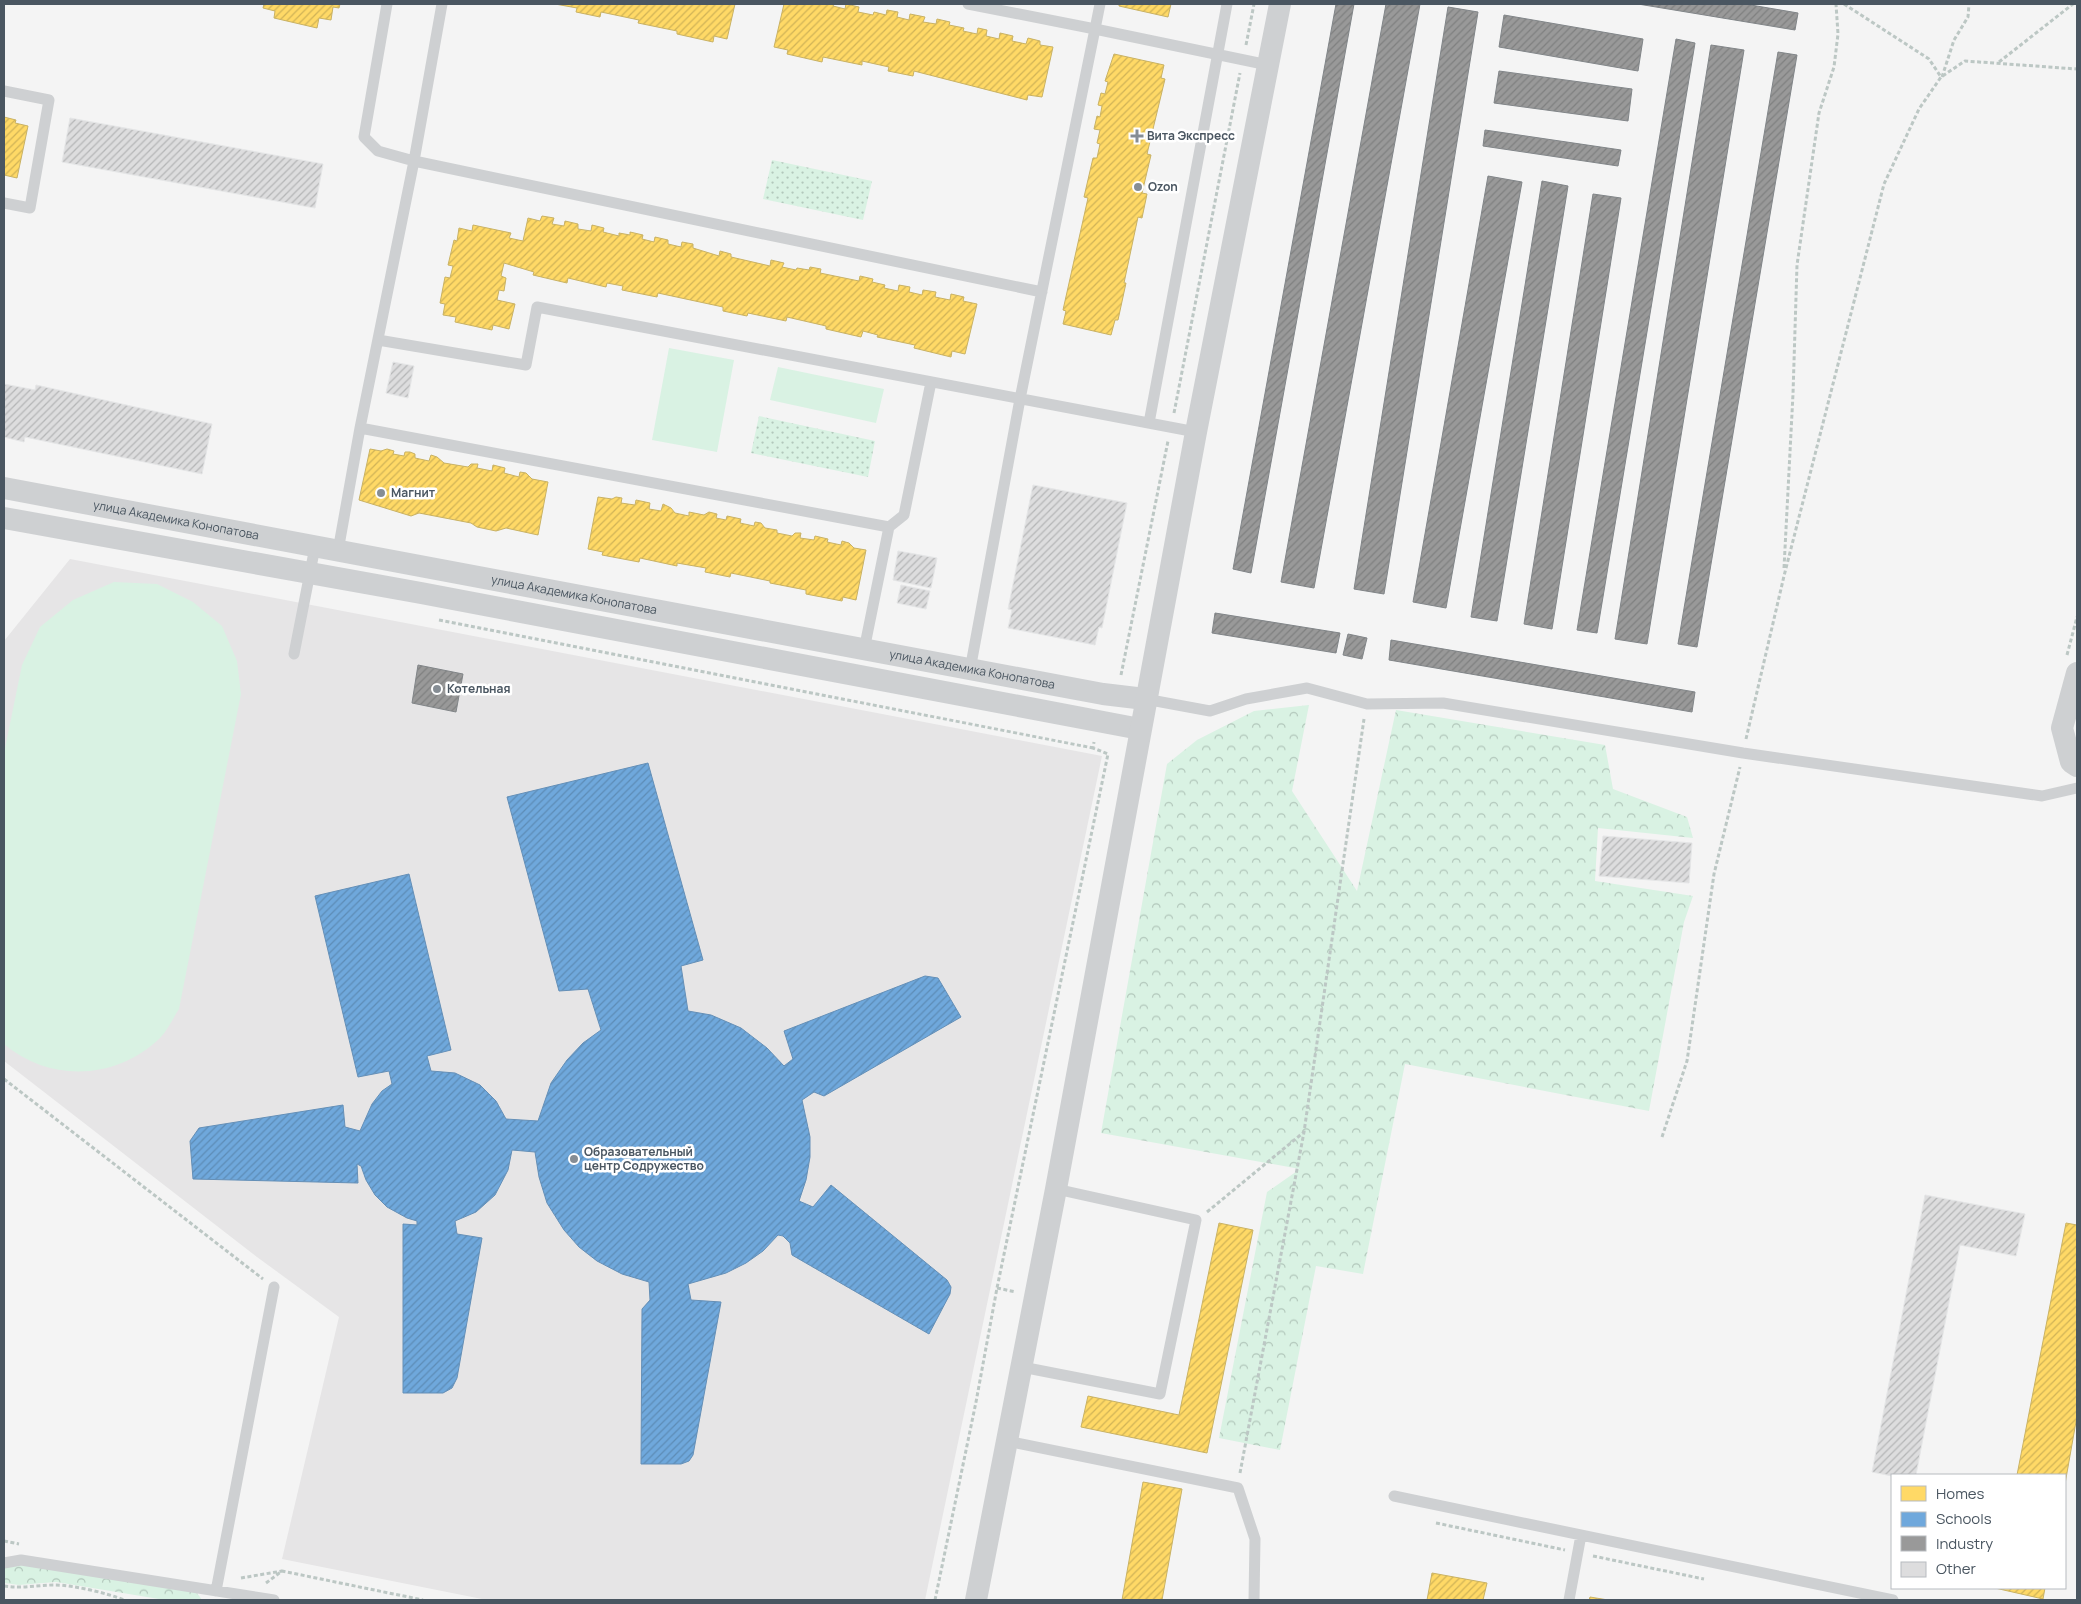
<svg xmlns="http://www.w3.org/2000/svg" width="2081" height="1604" viewBox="0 0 2081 1604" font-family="Manrope,sans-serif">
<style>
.education{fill:#e6e5e6}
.forest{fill:url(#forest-crowns)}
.park{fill:url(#park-dots)}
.pitch{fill:#d9f2e3}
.homes{fill:url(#homes-hatch);stroke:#c9b264}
.schools{fill:url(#schools-hatch);stroke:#648fb7}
.industry{fill:url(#industry-hatch);stroke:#818588}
.building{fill:url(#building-hatch);stroke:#e5e6e7}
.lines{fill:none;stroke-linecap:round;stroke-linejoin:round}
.path{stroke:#bcc7c4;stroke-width:3;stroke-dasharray:4 2.5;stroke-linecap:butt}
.service{stroke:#ced0d2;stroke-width:11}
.minor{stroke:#ced0d2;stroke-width:22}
.poi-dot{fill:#868d94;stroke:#fff;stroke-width:2}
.labels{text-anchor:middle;stroke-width:5;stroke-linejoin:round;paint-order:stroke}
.poi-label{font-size:12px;font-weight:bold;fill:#4a5661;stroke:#fff;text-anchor:start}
.street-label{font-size:12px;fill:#4a5661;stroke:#fff}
</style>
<defs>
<pattern id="forest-crowns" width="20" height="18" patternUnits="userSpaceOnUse" patternTransform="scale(1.25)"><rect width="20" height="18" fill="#d9f2e3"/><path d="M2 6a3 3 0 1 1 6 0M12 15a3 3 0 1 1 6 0" fill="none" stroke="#b2c7bb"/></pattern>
<pattern id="park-dots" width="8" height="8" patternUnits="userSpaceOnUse" patternTransform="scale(1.25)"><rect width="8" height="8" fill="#d9f2e3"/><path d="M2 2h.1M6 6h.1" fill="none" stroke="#b2c7bb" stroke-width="1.8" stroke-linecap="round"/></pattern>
<pattern id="homes-hatch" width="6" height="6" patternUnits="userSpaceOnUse" patternTransform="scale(1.25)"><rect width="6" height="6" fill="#ffd966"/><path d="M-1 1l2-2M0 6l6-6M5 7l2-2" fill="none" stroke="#d0b357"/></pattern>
<pattern id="schools-hatch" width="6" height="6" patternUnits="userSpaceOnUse" patternTransform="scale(1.25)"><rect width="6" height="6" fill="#6fa8dc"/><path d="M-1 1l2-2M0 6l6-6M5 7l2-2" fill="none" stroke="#5d8cb6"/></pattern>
<pattern id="industry-hatch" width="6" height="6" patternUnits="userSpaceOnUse" patternTransform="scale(1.25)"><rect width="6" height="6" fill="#999"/><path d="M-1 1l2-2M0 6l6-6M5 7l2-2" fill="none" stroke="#7f8080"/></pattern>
<pattern id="building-hatch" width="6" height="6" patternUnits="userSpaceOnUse" patternTransform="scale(1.25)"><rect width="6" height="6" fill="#ddddde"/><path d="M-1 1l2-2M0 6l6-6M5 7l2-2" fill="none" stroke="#b5b6b7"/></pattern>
</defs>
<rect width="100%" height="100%" fill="#f4f4f4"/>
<path class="education" d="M70,559L1102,756L925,1600H487L282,1559L339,1317L257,1257L4,1061V641Z"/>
<path class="forest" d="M1309,705L1292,791L1357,891L1396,710L1605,745L1613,789L1687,817L1693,838L1598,828L1595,881L1693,896L1684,922L1649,1111L1405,1064L1363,1274L1316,1266L1280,1450L1219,1438L1267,1192L1300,1169L1101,1133L1167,764L1197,740L1254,711Z
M4,1557L195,1590L202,1600H165L56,1582L19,1585L4,1583Z"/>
<path class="park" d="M772,160L872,181L863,220L763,199Z
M759,416L875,441L868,477L751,453Z"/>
<path class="pitch" d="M669,348L734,360L717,452L652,440Z
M778,367L884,389L876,423L770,400Z
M114,582L157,584L193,602L222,626L237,661L241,694L179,1009C173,1018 168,1030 160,1038C117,1080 50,1083 4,1044V753L22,665L40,627L73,600Z"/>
<path class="homes" d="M264,4H340L339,8L333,7L331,20L319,18L317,28L274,18L275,11L263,8Z
M555,4H735L727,39L714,36L713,42L677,34V31L638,23L639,20L601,12L600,17L576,12L577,8Z
M784,4H834L833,6L845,9L846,4L859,7L858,12L873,15L874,12L886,15L887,10L898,12L897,17L909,20L910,14L925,17L923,22L936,24L937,19L950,22L949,25L964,28L963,31L977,34L978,28L987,30L986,36L999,39L1000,33L1013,36L1012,41L1026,44L1028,38L1040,41V45L1053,47L1042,97L1028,95L1027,100L914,71L913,76L888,71L889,67L862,61V65L823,57L822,62L787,54L788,50L774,47Z
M1119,4H1171L1168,17L1119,6Z
M1114,54L1164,65L1161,78L1165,79L1147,154L1151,155L1142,193L1147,194L1142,218L1138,217L1124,283H1126L1118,320H1115L1111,335L1063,324L1066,311L1063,310L1088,198L1084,197L1093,158H1097L1100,144L1097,143L1100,130L1094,129L1097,116L1100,117L1102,106L1098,105L1101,93L1105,94L1108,82L1105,81Z
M4,117L16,120L15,123L28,126L17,178L4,175Z
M542,216L554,218L552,224L564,226L565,221L578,224V229L591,231L592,225L604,228L603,232L619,236V233L630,235V232L643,235L642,239L654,242L655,237L668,240V244L681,247L682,242L693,244V248L719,256L720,251L731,254V257L770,266L771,260L784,263L782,267L796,270L797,268L809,270L810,267L821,269L820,273L859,281L860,276L873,279L872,282L885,285L884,288L898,291L899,285L910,287L909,292L922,295L923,290L936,292L935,297L950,300L951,294L964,297L963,301L977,304L965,354L952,351L951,357L914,348L915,345L877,337L878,335L863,331L861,337L826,329V326L787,317L786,321L748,313L747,316L723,311V307L658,293L657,297L622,290L623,286L607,283L606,287L568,278L567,283L533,275L534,272L504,263L501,276L506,278L504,291L499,290L497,300L515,304L509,329L493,325L492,330L455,322L456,317L443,315L445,304L440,303L445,277L450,278L453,266L448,265L454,240L457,241L459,228L472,231L473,225L511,233L509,238L523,241L528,218L540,221Z
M370,449L381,451L387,449L394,451L393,454L404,456L405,452H410L415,454V458L429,461L431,455L437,457L444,463L468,467L471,464H478L477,468L492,471L493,465L505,468L504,473L519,477L520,472L526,473L532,479L548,482L538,535L506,528L496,531L477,527L471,523L419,513L411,516L359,500Z
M598,497L612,499L616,497L622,498L621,503L635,505L636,500L650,503L649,509L661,511L663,504L671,508L675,513L689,516V512L704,515L709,512L717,514L716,518L726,520L727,516L741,519L740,523L754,526L755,522L761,523L765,528L777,530V533L792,536L795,533H801L800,538L814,540L815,536L828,539L827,542L841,545L842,541L849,543L854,548L866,550L856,600L843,597L842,601L806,594V590L770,583V581L731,573L730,577L705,572L706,568L677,563V566L640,558L639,562L602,555L603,552L588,549Z
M1219,1223L1253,1230L1207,1453L1081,1427L1088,1396L1179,1415Z
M2066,1223L2077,1225V1416L2065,1484V1475H2017Z
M1143,1482L1182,1489L1162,1600H1122Z
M1432,1573L1487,1583L1483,1600H1427Z
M1995,1588H2045L2043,1599Z
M1590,1597L1608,1600H1589Z"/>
<path class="schools" d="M648,763L703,960L681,966L688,1011L711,1015L741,1028L767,1048L784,1066L793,1059L784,1031L925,976L938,978L961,1017L824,1096L814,1092L802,1100L810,1137V1157L806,1180L799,1201L813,1207L831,1185L947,1280L951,1287L950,1294L929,1334L792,1255L790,1243L783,1236L778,1235L763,1251L746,1263L726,1273L688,1284L691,1300L721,1302L693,1455L689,1461L681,1464H641L642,1309L650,1300L649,1282L622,1274L597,1261L579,1247L564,1230L547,1203L539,1177L535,1152L512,1150L508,1170L495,1195L476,1212L455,1221L457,1234L482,1238L457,1378L452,1388L443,1393H403V1224L417,1225V1221L407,1218L387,1207L375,1195L366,1180L361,1166L357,1164L358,1183L193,1179L190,1141L199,1128L343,1105L345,1127L360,1131L372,1104L382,1091L392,1084L389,1071L358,1077L315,896L409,874L451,1050L427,1056L431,1071L455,1073L480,1085L496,1101L506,1119L538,1121L551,1083L567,1060L583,1043L601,1030L588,989L559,991L507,797Z"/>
<path class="industry" d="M1336,4H1354L1251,573L1233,569Z
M1386,4H1420L1314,588L1281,582Z
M1638,4H1745L1798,13L1795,30Z
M1448,7L1478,12L1384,594L1354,589Z
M1504,15L1643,39L1638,71L1499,47Z
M1676,39L1695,43L1597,633L1577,630Z
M1711,45L1744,50L1647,644L1615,639Z
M1778,52L1797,55L1697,647L1678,644Z
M1499,71L1632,89L1628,121L1494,103Z
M1485,130L1621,150L1618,166L1483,146Z
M1488,176L1522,182L1446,608L1413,602Z
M1542,181L1568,186L1497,621L1471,617Z
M1593,194L1621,198L1552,629L1524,624Z
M1215,613L1340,633L1336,653L1212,633Z
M1348,634L1367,638L1362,659L1343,655Z
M1391,640L1695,692L1692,712L1389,660Z
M418,665L463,674L456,712L412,703Z"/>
<path class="building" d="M70,118L323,164L315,208L62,162Z
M393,362L414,366L408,398L386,393Z
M4,384L35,390L36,385L212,424L202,474L25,437L24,442L4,437Z
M1033,485L1127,503L1102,628L1099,627L1095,645L1008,628L1012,610L1008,609Z
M898,551L937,558L931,588L893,580Z
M901,585L930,591L926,609L897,603Z
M1603,836L1692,843L1689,883L1599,876Z
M1925,1195L2025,1214L2016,1256L1960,1245L1916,1475L1892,1476L1872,1472Z"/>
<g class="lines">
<path class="path" d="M1844,4L1929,59L1941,77
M1246,45L1254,4
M1999,62L2073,4
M1942,77L1954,40L1968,17L1969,4
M1174,413L1240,73
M1784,568L1793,394L1797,265L1819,113L1834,67L1838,34L1836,4
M439,620L1093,748
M2067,655L2077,617
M1121,675L1168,441
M1746,739L1784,576L1884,184L1919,109L1941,77L1965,61L2077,69
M4,1079L263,1279
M1662,1137L1687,1061L1714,874L1740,767
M1207,1212L1304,1132
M997,1288L1016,1292
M1240,1473L1304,1132L1364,719
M1436,1523L1565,1550
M4,1541L19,1544
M1593,1556L1704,1579
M241,1578L282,1571
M266,1583L282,1571L423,1600
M4,1586C22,1589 37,1585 55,1585C73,1585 107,1593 124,1600
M935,1600L976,1402L997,1288L1108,754L1093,748L1094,742"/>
<path class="service" d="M387,4L364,137L378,151L414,161L1042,292
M968,4L1095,29L1100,4
M4,91L49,100L30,208L4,203
M378,340L526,365L537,307L1196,432
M1149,423L1227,4
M360,428L414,161L442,4
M338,551L360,428L889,527
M864,650L889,527L904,515L931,382
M294,654L315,547
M970,670L1020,399L1095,29L1268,65
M1145,699L1210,711L1246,699L1307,688L1367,704L1443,703L1743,753L2042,796L2077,788
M1022,1367L1160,1394L1196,1220L1056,1189
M1007,1441L1238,1488L1255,1539L1254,1600
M1394,1496L1893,1600
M4,1563L21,1560L274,1600
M216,1591L274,1287
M1569,1600L1581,1535"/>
<g class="minor">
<path id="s1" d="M4,488L1103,694L1145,699"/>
<path d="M4,518L421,593L1140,729"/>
<path d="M2077,673L2062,728L2071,762L2077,766"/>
<path d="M976,1600L1056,1189L1196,432L1280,4"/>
</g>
</g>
<g class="poi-dot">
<path d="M1134.5 128.5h5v5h5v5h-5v5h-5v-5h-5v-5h5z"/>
<circle cx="1138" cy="187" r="5"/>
<circle cx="381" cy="493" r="5"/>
<circle cx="437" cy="689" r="5"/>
<circle cx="574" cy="1159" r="5"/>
</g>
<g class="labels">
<g class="poi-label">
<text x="1147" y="140">Вита Экспресс</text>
<text x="1148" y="191">Ozon</text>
<text x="391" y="497">Магнит</text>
<text x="447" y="693">Котельная</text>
<text x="584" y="1156">Образовательный<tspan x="584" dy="14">центр Содружество</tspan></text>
</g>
<g class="street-label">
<text dy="4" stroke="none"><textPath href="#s1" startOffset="175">улица Академика Конопатова</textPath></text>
<text dy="4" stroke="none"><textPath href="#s1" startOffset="580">улица Академика Конопатова</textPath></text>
<text dy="4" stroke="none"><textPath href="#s1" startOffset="985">улица Академика Конопатова</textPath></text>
</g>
</g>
<rect width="2081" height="1604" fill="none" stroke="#4a5661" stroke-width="10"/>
<rect x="1891" y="1474" width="175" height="115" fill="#ffffff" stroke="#b7bbc0"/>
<rect x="1901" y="1486" width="25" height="15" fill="#ffd966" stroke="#b7bbc0"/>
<text x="1936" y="1499" font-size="15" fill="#4a5661">Homes</text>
<rect x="1901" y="1512" width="25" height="15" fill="#6fa8dc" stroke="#b7bbc0"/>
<text x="1936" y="1524" font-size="15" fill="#4a5661">Schools</text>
<rect x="1901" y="1536" width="25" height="15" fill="#999999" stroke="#b7bbc0"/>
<text x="1936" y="1549" font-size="15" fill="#4a5661">Industry</text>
<rect x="1901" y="1562" width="25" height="15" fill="#ddddde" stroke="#b7bbc0"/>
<text x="1936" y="1574" font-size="15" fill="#4a5661">Other</text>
</svg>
